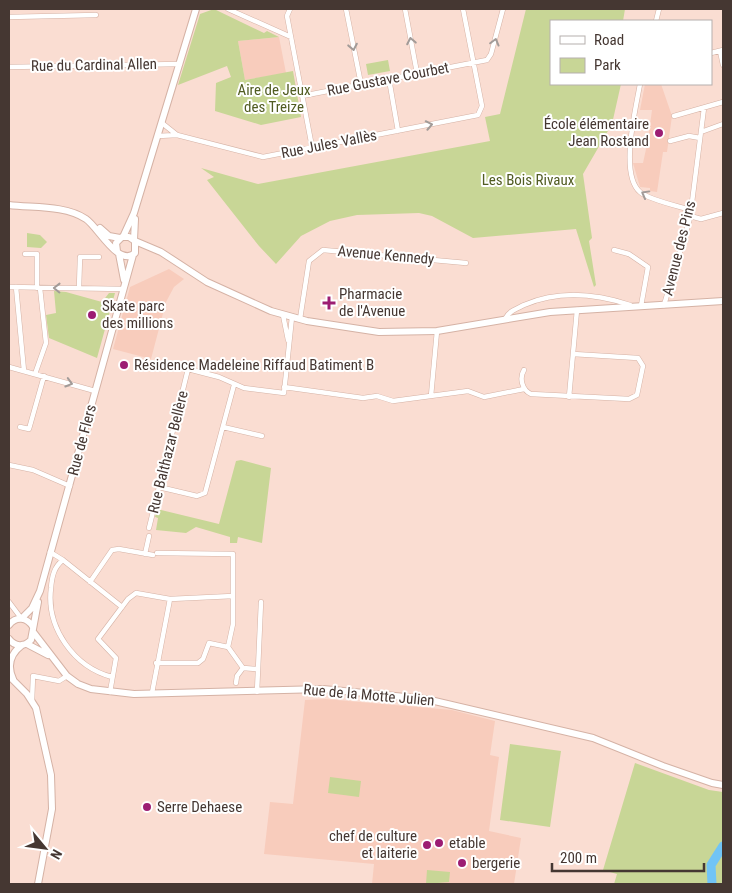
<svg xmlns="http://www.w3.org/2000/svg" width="732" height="893" viewBox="0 0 732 893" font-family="'Roboto Condensed',sans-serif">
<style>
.built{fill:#f8ccbc}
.green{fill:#c8d696}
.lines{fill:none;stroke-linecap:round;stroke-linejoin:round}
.river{stroke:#71c4f6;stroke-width:9}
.street-casing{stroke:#d5b2a5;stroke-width:5.5}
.secondary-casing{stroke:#d5b2a5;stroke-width:8}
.street{stroke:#fff;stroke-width:4.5}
.secondary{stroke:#fff;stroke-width:6}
.oneway{stroke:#a29b98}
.poi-dot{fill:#9c1d73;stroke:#fff;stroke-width:2}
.labels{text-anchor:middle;stroke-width:4;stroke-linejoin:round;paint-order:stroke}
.street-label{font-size:15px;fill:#453732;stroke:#fff}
.park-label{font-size:15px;fill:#515c22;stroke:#fff}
.poi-label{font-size:15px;fill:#453732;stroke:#fff;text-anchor:start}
</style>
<rect width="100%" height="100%" fill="#faddd2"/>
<path class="built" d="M279,37L286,73L245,80L238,41Z
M645,84H661L672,116L667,152H663L657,192L650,191V188L640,187L633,163H643L648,140L652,110H640Z
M169,269L184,279L174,287L166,302L151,359L113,349L130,287Z
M325,699L452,710L495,721L490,755L499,757L489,831L521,838L514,884H372L374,864L264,854L270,802L293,804L305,700Z"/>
<path class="green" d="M214,9L264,33L267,31L279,37L238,41L245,80L293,71L301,117L261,125L215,111L216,83L231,77L227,66L178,85L200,14Z
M526,9H625L623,21H551V84H621L612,124L583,174L592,238L589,241L596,285L594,287L576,229L473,238L432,216L419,213L357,215L330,221L301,236L276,264L259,246L207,180L214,177L201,168L258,184L490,141L485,117L500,114Z
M388,60L390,71L368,75L366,64Z
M27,233L40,235L47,242L41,248L27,247Z
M54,291L66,292L102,302L109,293H115L97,358L49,338L46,315L56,313Z
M241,460L271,468L262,543L238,537L237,543H230V537L196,527L186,533L156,530L158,518L155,517L157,509L219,524L236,461Z
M510,744L561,751L550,827L500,820Z
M635,763L709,790L723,792V884H614L617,874L603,870Z
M330,777L361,781L359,797L328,793Z
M427,870L450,872L449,882L426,884Z"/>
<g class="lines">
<path class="river" d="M712,884L711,865L723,846"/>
<g class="street-casing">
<path id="street" d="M228,9L291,37
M290,9L287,16L312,147
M346,9L361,84
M405,9L417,73
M9,17L96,15
M656,21L659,9
M720,51L723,65
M711,53L723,50
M9,67L180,64
M389,79L398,131
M640,84C636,108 619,174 640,192C649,200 678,206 691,210
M302,96L487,60L491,54L503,9
M674,116L723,102
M162,123L177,135
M701,132L723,124
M158,136L177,135L263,157L478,115L482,106L463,9
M670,141L689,136L700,138
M690,216L701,219L723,213
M614,250L629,254L648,267L641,306
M25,254H37V288
M9,287L123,289
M16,287L24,371
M79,288L80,257H99
M664,305L690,218L704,108
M283,315L288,340
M300,319L309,261L323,250L466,263
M505,319C509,311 516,309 524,305C559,290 594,293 630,305
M9,367L95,391
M524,370C519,378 522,390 531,394L629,399L637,395L643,366L638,358L573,354
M35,374L46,343L40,288
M284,387L363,398L377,396L393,401L468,391L484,397L524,389
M431,396L437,331
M569,397L577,310
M20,427L29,429L44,376
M223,427L262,436
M9,465L33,470L70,486
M159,487L197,496L205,493L234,385
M149,528L188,369L219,377L244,388L284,393L292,317
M50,552L63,560L122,607
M157,553L233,554V624L228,647
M145,554L149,536
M63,560C54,567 52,576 51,588C46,628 74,667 112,677
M90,582L112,550L119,549L153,555
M9,602L21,618
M228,647L243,668
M156,663H198L203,659L209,643L228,647
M243,668L257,669
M236,683L237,676L243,668
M110,692L116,658L98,639L128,599L136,593L170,599L233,596
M257,692L261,602
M152,693L170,599
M32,701L33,676L59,681L67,676"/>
</g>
<g class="secondary-casing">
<path id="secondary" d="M9,205C33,208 65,205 86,219C98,227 119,268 135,253V241L129,237H122L116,243L117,251
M100,228L109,236L120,238
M123,237L134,213L196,9
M134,240L135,219
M135,241L161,252L207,282L271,311L307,321L379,332L437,331L550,312L723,301
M119,254L124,280
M22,618L32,608L40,591L133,255
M9,625C16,616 27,617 33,627
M34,633L67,676L78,684L91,689L134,694L323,689L426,699L593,738L663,766L712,783L723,785
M9,639C15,647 24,647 31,640L38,602
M27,644L48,655
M9,676L27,694L36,708L51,775L52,809L38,884
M13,679C7,666 10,654 22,645"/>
</g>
<use href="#street" class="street"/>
<use href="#secondary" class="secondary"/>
</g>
<defs><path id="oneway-chevron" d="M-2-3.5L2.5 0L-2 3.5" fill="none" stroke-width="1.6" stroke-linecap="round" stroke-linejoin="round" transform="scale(1.25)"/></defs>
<g class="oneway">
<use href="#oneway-chevron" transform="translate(411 41) rotate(-101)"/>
<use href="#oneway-chevron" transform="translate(495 42) rotate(-75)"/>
<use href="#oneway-chevron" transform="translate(353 47) rotate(79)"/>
<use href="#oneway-chevron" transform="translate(429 125) rotate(-11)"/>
<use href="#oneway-chevron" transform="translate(645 194) rotate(-151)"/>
<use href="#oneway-chevron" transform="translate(57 288) rotate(-179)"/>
<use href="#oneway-chevron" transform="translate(69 383) rotate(16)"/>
</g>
<g class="poi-dot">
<circle cx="659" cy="133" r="5"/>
<path d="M326.5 295.5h5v5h5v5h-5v5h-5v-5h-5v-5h5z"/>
<circle cx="92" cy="315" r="5"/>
<circle cx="124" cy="365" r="5"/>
<circle cx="147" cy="807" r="5"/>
<circle cx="439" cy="843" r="5"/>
<circle cx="427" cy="845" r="5"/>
<circle cx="462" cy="863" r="5"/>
</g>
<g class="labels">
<g class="street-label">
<text transform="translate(94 65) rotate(-1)" y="5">Rue du Cardinal Allen</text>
<text transform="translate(388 79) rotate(-11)" y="5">Rue Gustave Courbet</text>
<text transform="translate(329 144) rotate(-11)" y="5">Rue Jules Vallès</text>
<text transform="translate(679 248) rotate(-76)" y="5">Avenue des Pins</text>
<text transform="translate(386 255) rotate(5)" y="5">Avenue Kennedy</text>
<text transform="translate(82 440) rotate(-75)" y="5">Rue de Flers</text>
<text transform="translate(168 452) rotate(-76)" y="5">Rue Balthazar Bellère</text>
<text transform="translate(369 695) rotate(5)" y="5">Rue de la Motte Julien</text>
</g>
<g class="park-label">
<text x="274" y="95">Aire de Jeux<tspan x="274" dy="17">des Treize</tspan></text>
<text x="528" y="185">Les Bois Rivaux</text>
</g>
<g class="poi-label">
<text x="649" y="129" text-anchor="end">École élémentaire<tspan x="649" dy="17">Jean Rostand</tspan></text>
<text x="339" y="299">Pharmacie<tspan x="339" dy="17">de l'Avenue</tspan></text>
<text x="102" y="311">Skate parc<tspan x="102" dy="17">des millions</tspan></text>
<text x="134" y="370">Résidence Madeleine Riffaud Batiment B</text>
<text x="157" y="812">Serre Dehaese</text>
<text x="417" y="841" text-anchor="end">chef de culture<tspan x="417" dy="17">et laiterie</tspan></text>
<text x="449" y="848">etable</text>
<text x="472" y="868">bergerie</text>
</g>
</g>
<rect width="732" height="893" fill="none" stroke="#453732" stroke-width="20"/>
<rect x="550" y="20" width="162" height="65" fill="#ffffff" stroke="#b5afad"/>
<rect x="560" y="36" width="25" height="8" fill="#ffffff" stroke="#b5afad"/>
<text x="594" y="45" font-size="15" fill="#453732">Road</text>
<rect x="560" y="58" width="25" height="15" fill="#c8d696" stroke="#b5afad"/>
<text x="594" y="70" font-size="15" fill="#453732">Park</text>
<g transform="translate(45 848) rotate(119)" stroke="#ffffff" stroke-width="4" paint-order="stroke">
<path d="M0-4L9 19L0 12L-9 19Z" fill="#453732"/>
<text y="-8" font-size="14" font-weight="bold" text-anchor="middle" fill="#453732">N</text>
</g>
<path d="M552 863v8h152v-8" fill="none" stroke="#453732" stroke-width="2.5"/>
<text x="560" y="863" font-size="15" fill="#453732" stroke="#ffffff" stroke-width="4" paint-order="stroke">200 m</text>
</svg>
